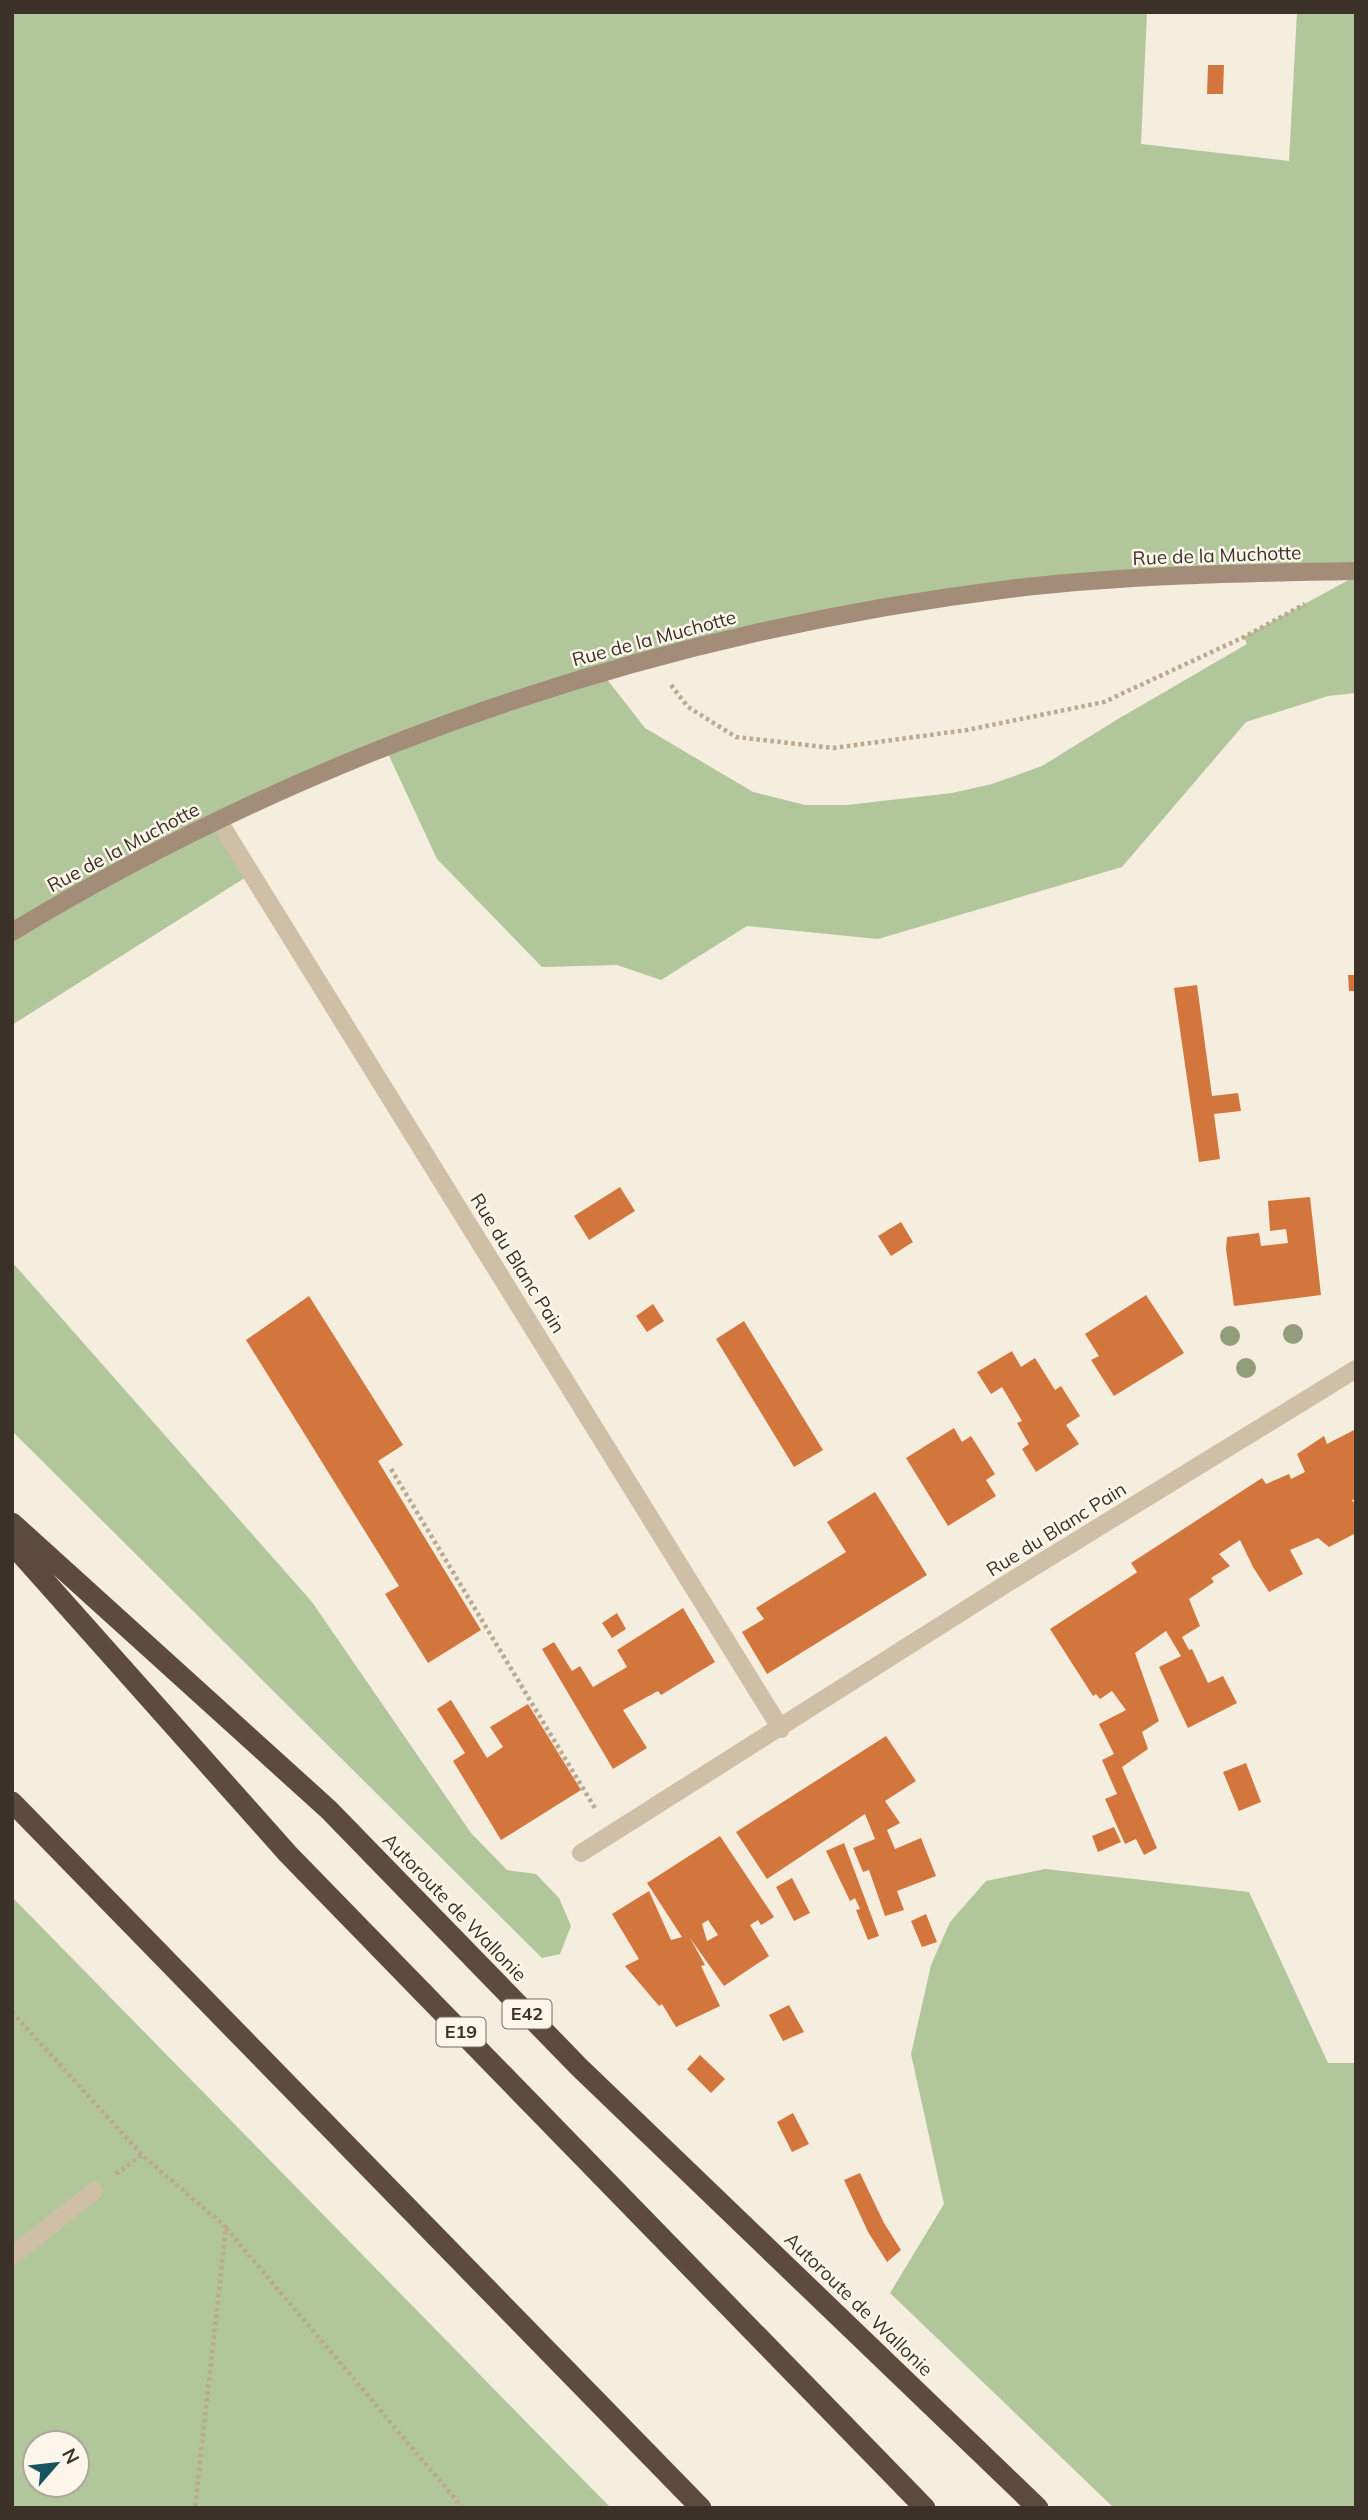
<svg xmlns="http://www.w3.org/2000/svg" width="1368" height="2520" viewBox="0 0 1368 2520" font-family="Mulish,sans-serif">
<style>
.green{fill:#b2c69b;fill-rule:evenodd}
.building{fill:#d3763d;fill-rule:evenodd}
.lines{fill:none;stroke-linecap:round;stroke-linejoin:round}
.path{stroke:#bba991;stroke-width:4.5;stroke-dasharray:3.5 3.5;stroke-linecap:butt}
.street{stroke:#cfbfa7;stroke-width:18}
.secondary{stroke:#a38d78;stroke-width:18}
.highway{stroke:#5d4c3e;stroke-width:21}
.tree{fill:#939d7a}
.labels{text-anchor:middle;stroke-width:5;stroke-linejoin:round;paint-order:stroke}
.shield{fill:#fcf6ea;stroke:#756c62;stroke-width:2}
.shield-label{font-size:18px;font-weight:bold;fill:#3b3128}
.street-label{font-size:19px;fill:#3b3128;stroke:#fcf6ea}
</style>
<rect width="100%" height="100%" fill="#f5eddd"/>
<path class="green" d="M12,12H1147L1141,144L1289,161L1297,12H1356V571L1012,589L602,673L645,728L753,792L805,805H847L952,793L992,784L1042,766L1118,719L1247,644L1244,637L1356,576V693L1328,696L1246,722L1122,867L878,939L747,926L661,980L617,965L542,967L437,859L385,747L219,819L251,874L12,1025Z
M12,1262L312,1602L471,1833L507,1870L536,1874L559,1898L571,1926L560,1954L542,1958L12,1431Z
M1045,1869L1249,1892L1328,2063H1356V2508H1114L890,2293L944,2204L911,2054L931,1965L950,1922L986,1881Z
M12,1897L537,2433L611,2508H12ZM35,2443H77V2485H35Z"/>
<path class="building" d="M1208,65H1224L1223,94H1207Z
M1348,975H1356V991H1349Z
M1197,985L1212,1096L1238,1093L1241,1111L1214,1114L1220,1159L1199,1162L1174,988Z
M620,1187L635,1211L589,1240L574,1216Z
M1310,1197L1321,1295L1234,1306L1226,1249L1227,1237L1259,1233L1261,1246L1288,1243L1286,1229L1270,1231L1268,1201Z
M901,1222L913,1242L891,1256L878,1236Z
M1146,1295L1184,1353L1114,1396L1091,1360L1099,1356L1085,1334Z
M309,1296L403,1445L378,1461L481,1630L428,1663L385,1594L399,1586L246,1340Z
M653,1304L664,1321L647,1332L636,1316Z
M744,1321L823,1450L794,1467L716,1339Z
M1012,1351L1021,1367L1035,1358L1055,1390L1061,1386L1080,1416L1066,1425L1079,1444L1036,1472L1022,1449L1029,1444L1017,1423L1022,1421L1002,1387L991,1394L977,1372Z
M954,1428L962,1442L971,1436L995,1474L986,1480L996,1496L948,1526L906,1458Z
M1356,1429V1499L1352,1500L1356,1506V1533L1329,1547L1318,1538L1290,1550L1303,1574L1269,1592L1253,1567L1240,1540L1219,1554L1230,1566L1211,1578L1214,1582L1189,1599L1200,1626L1182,1637L1189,1650L1192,1649L1208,1683L1223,1676L1237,1703L1188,1728L1159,1667L1181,1656L1166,1631L1135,1653L1159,1721L1142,1732L1148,1749L1122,1767L1157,1848L1144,1855L1136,1839L1125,1844L1105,1799L1117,1794L1102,1760L1114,1754L1099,1724L1126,1710L1112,1691L1100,1699L1096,1694L1093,1696L1050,1629L1136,1573L1137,1572L1131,1563L1262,1478L1266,1484L1289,1474L1291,1479L1305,1472L1297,1454L1324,1436L1327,1444Z
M875,1492L927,1575L767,1674L742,1632L764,1619L756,1608L846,1552L827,1522Z
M683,1608L715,1662L661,1695L658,1691L623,1710L647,1748L613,1769L542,1649L554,1642L572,1671L580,1666L593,1687L627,1667L617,1650Z
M617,1613L626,1629L612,1638L602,1623Z
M451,1700L487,1758L503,1747L490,1727L528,1704L581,1790L501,1840L453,1761L465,1753L437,1709Z
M886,1736L916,1781L885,1801L900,1823L887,1830L895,1849L921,1838L936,1876L897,1891L904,1910L885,1916L869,1870L863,1872L853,1848L875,1839L865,1814L767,1879L736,1832Z
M1246,1763L1261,1802L1239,1811L1223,1772Z
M1114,1827L1121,1842L1098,1852L1092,1836Z
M720,1836L774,1917L761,1925L758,1920L750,1925L769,1956L724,1986L690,1938L705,1965L701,1966L720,2006L676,2027L662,2004L659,2006L625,1966L639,1959L612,1914L649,1891L671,1940L682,1937L647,1883ZM708,1920L718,1935L707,1941L702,1924Z
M844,1843L879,1936L868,1940L856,1910L860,1909L855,1898L850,1901L826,1851Z
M792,1878L810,1913L794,1921L776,1887Z
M926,1914L937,1942L922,1947L911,1921Z
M789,2005L804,2032L783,2041L769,2015Z
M700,2055L725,2079L711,2093L687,2069Z
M793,2113L809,2144L792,2152L777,2122Z
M860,2173L884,2223L901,2250L887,2262L868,2232L844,2180Z"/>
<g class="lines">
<path class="path" d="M671,685L688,707L736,737L833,748L967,730L1104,702L1244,637L1305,604
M391,1469L596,1810
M12,2012L142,2155
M116,2174L142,2155L226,2227L195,2508
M226,2228L463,2508"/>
<path class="street" d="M218,820L781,1729
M581,1853L1006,1584L1356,1369
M12,2256L94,2191"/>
<path class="secondary" d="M12,932C316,748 657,632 1009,589C1124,575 1240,573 1356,571"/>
<path class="highway" d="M12,1523L329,1810L579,2067L1038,2508
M12,1544L288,1854L925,2508
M12,1802L701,2508"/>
</g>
<g class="tree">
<circle cx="1293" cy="1334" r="10"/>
<circle cx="1230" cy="1336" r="10"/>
<circle cx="1246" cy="1368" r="10"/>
</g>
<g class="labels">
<g class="shield">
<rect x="502.5" y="1999.5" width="49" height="29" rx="5"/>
<rect x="436.5" y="2017.5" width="49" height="29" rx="5"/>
</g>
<g class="shield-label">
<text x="527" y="2020">E42</text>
<text x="461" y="2038">E19</text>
</g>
<g class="street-label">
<text transform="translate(1217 555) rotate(-2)" y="7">Rue de la Muchotte</text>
<text transform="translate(654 638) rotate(-15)" y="7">Rue de la Muchotte</text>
<text transform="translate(123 847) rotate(-28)" y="7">Rue de la Muchotte</text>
<text transform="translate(518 1263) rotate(58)" y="7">Rue du Blanc Pain</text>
<text transform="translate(1056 1529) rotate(-32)" y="7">Rue du Blanc Pain</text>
<text transform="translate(455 1907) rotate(46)" y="7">Autoroute de Wallonie</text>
<text transform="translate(859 2304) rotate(44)" y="7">Autoroute de Wallonie</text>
</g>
</g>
<rect width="1368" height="2520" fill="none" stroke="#3b3128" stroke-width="28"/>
<g transform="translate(56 2464) rotate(62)"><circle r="33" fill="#fcf6ea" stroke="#afa79c" stroke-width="2"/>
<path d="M0-5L12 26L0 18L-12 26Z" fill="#185362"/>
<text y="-10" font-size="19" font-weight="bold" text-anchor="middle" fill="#3b3128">N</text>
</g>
</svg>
